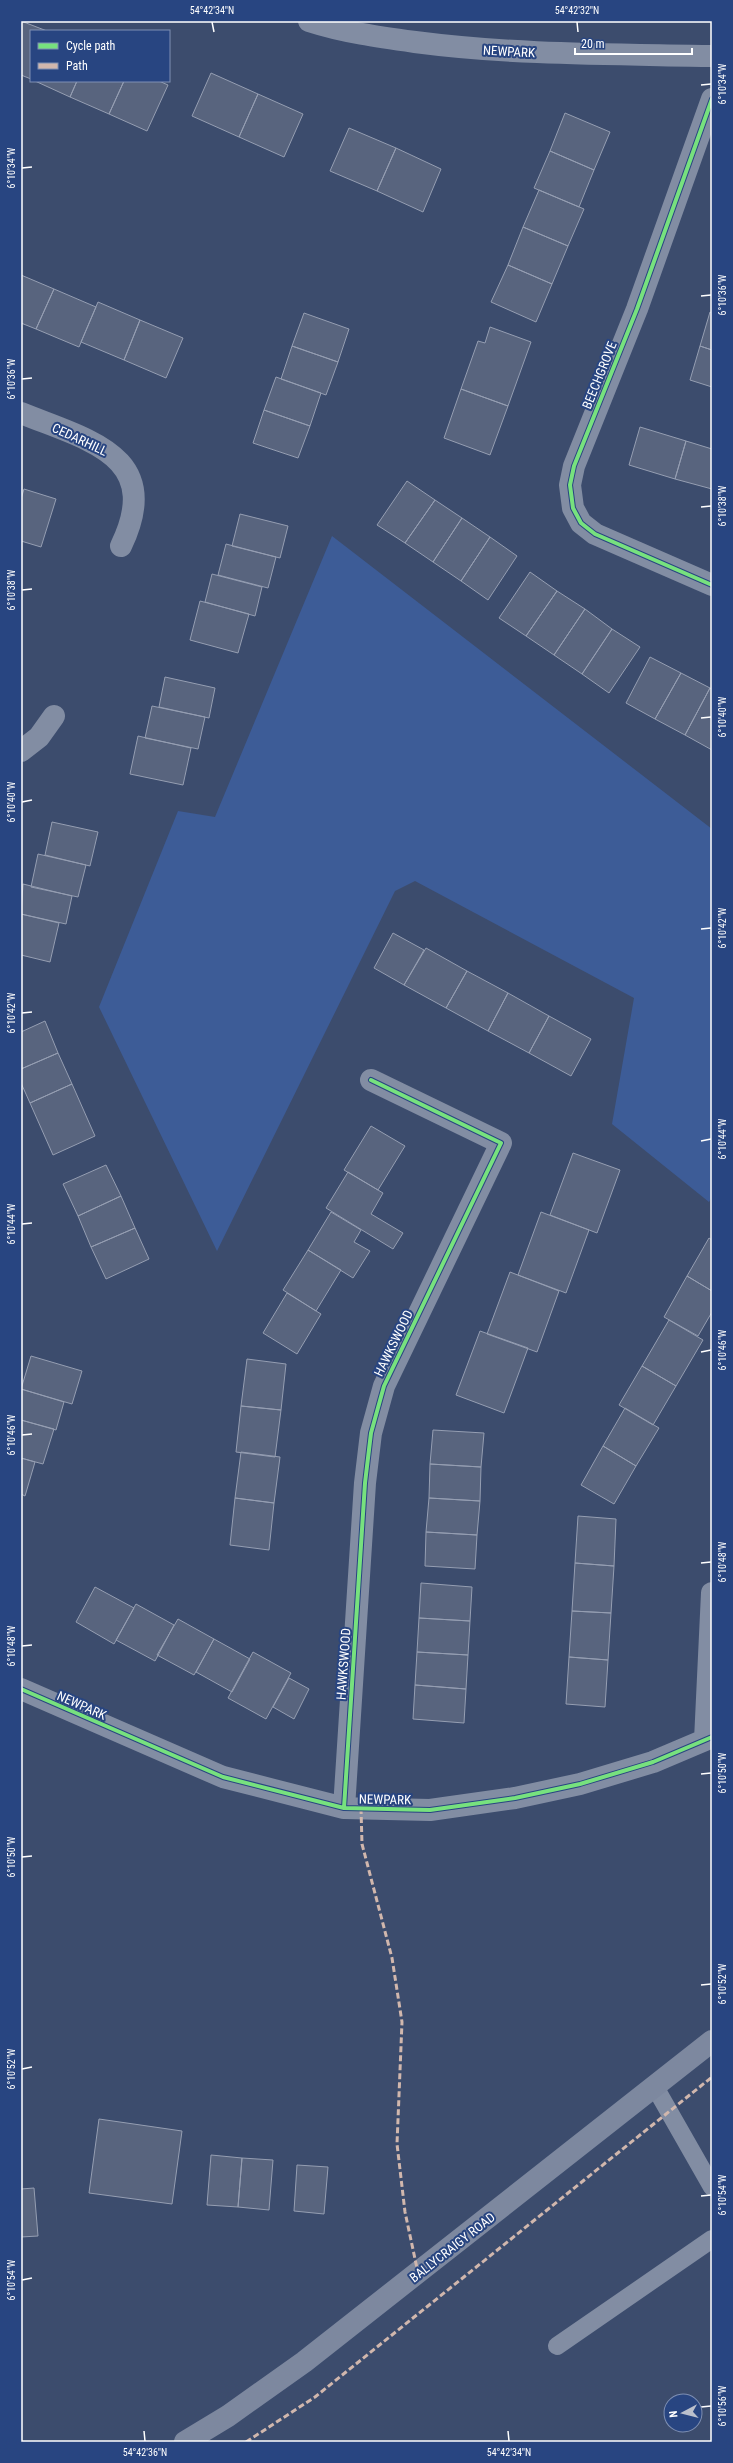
<svg xmlns="http://www.w3.org/2000/svg" width="733" height="2463" viewBox="0 0 733 2463" font-family="'Roboto Condensed',sans-serif">
<style>
.green{fill:#3d5c97}
.building{fill:#58647e;stroke:#959eb2}
.lines{fill:none;stroke-linecap:round;stroke-linejoin:round}
.lane{stroke:#828da3;stroke-width:18}
.street{stroke:#828da3;stroke-width:22}
.secondary{stroke:#7d889f;stroke-width:22}
.quiet{stroke:#d1b7ad;stroke-width:3;stroke-dasharray:6 3;stroke-linecap:butt}
.cycleway-casing{stroke:#284581;stroke-width:6}
.cycleway{stroke:#77e17e;stroke-width:4}
.ticks{fill:none;stroke:#fff;stroke-width:1.5}
.labels{text-anchor:middle;stroke-width:4;stroke-linejoin:round;paint-order:stroke}
.street-label{font-size:13px;fill:#fff;stroke:#284581}
.neatline{fill:none;stroke:#fff;stroke-width:1.5}
.ticks-label{font-size:10px;text-anchor:middle;fill:#fff}
</style>
<rect width="100%" height="100%" fill="#3c4c6d"/>
<path class="green" d="M332,536L712,829V1197L709,1202L612,1124L634,998L415,881L395,891L217,1251L99,1007L178,811L215,817Z"/>
<path class="building" d="M21,21L47,31H31V79L21,75Z
M211,73L258,94L239,137L192,116Z
M35,81H77L70,97Z
M77,81H124L109,114L70,97Z
M124,81H159L168,85L147,131L109,114Z
M258,94L303,114L284,157L239,137Z
M565,113L610,132L594,170L550,151Z
M349,128L396,148L377,191L330,171Z
M396,148L441,169L423,212L377,191Z
M550,151L594,170L579,207L534,188Z
M539,190L584,209L568,246L523,227Z
M523,227L568,246L552,284L508,265Z
M508,265L552,284L536,322L491,302Z
M21,275L54,289L36,329L21,323Z
M54,289L96,307L79,347L36,329Z
M98,302L140,320L124,360L81,342Z
M710,312L712,313V350L700,346Z
M304,313L349,329L338,362L292,346Z
M140,320L183,338L166,378L124,360Z
M490,327L531,342L508,406L461,389L478,341L485,343Z
M292,346L338,362L326,395L281,379Z
M700,346L712,350V387L690,380Z
M276,377L321,393L310,426L264,410Z
M461,389L508,406L490,455L444,438Z
M264,410L310,426L298,458L253,443Z
M640,427L686,441L675,479L629,465Z
M686,441L712,449V489L675,479Z
M407,481L435,500L405,543L377,525Z
M24,489L56,499L41,547L21,541V499Z
M435,500L462,518L433,562L405,543Z
M240,514L288,526L280,558L232,546Z
M462,518L490,537L461,581L433,562Z
M490,537L517,556L488,600L461,581Z
M226,544L276,557L268,588L218,575Z
M530,572L557,591L526,636L499,618Z
M212,574L262,587L255,616L205,602Z
M557,591L585,609L554,655L526,636Z
M200,601L249,614L238,653L190,640Z
M585,609L612,629L582,674L554,655Z
M612,629L640,647L609,693L582,674Z
M650,657L681,673L655,719L626,703Z
M681,673L710,688L685,735L655,719Z
M165,677L215,688L209,718L159,707Z
M710,688L712,689V750L685,735Z
M152,706L205,717L198,749L145,738Z
M138,736L191,748L183,785L130,774Z
M52,822L98,832L90,866L45,855Z
M38,854L86,865L78,897L31,887Z
M23,884L72,896L66,924L21,914Z
M21,914L59,923L50,962L21,955Z
M393,933L424,950L404,985L374,968Z
M426,948L467,971L446,1008L404,985Z
M467,971L508,993L488,1031L446,1008Z
M508,993L549,1016L529,1053L488,1031Z
M549,1016L591,1039L571,1076L529,1053Z
M45,1021L58,1053L21,1069V1032Z
M58,1053L72,1084L30,1103L21,1083V1069Z
M72,1084L95,1136L53,1155L30,1103Z
M371,1126L405,1146L378,1190L344,1170Z
M573,1153L620,1170L597,1233L550,1215Z
M106,1165L121,1196L78,1216L63,1184Z
M348,1172L383,1193L371,1214L403,1233L393,1249L326,1208Z
M121,1196L135,1228L91,1247L78,1216Z
M331,1212L361,1230L354,1242L370,1251L353,1278L308,1250Z
M541,1212L589,1230L566,1293L518,1275Z
M135,1228L149,1259L106,1279L91,1247Z
M709,1238L712,1240V1291L687,1276Z
M308,1250L341,1270L316,1311L283,1290Z
M510,1272L559,1291L537,1352L487,1334Z
M687,1276L712,1291V1312L698,1336L664,1317Z
M287,1293L321,1314L297,1354L263,1333Z
M669,1320L703,1340L676,1386L642,1366Z
M480,1331L528,1348L504,1413L456,1395Z
M31,1356L82,1371L72,1404L21,1389Z
M247,1359L286,1364L281,1410L241,1406Z
M642,1366L676,1386L653,1425L619,1405Z
M21,1389L64,1402L56,1430L21,1420Z
M241,1406L281,1410L275,1457L236,1452Z
M625,1408L659,1428L636,1466L603,1446Z
M21,1420L54,1429L43,1464L21,1458Z
M433,1430L484,1433L481,1467L430,1464Z
M603,1446L636,1466L614,1504L581,1485Z
M241,1452L280,1457L274,1503L235,1498Z
M21,1458L35,1462L25,1496L21,1494Z
M430,1464L481,1467L480,1501L429,1498Z
M235,1498L274,1503L269,1550L230,1545Z
M429,1498L480,1501L477,1535L426,1532Z
M578,1516L616,1519L614,1566L575,1563Z
M426,1532L477,1535L475,1569L425,1566Z
M575,1563L614,1566L611,1613L572,1611Z
M421,1583L472,1587L470,1621L419,1618Z
M95,1587L134,1608L114,1644L76,1622Z
M136,1604L174,1625L155,1661L116,1640Z
M572,1611L611,1613L608,1660L569,1657Z
M419,1618L470,1621L468,1655L417,1652Z
M178,1619L214,1639L194,1675L157,1655Z
M214,1639L250,1659L232,1692L196,1672Z
M253,1652L291,1673L266,1719L228,1698Z
M417,1652L468,1655L466,1689L415,1685Z
M569,1657L608,1660L605,1707L566,1704Z
M289,1678L309,1689L294,1719L273,1707Z
M415,1685L466,1689L464,1723L413,1719Z
M99,2119L182,2131L172,2204L89,2193Z
M211,2155L242,2158L238,2207L207,2205Z
M242,2158L273,2160L269,2210L238,2207Z
M297,2165L328,2167L324,2214L294,2211Z
M34,2188L38,2236L21,2237V2189Z"/>
<g class="lines">
<path class="lane" d="M655,2087L712,2187
M557,2346L712,2239"/>
<path class="street" d="M309,21C343,32 379,37 415,42C514,55 613,54 712,56
M712,99L637,309L574,466L570,485L573,508L581,523L595,534L712,585
M21,413C87,440 165,455 121,546
M21,751L39,737L54,716
M21,1689L223,1777L344,1808L430,1810L515,1798L580,1784L653,1762L712,1737
M705,1740L712,1593
M344,1808L365,1483L371,1433L384,1386L501,1143L371,1080"/>
<path class="secondary" d="M185,2442L228,2416L304,2362L712,2041"/>
<path class="quiet" d="M361,1808L362,1844L392,1958L402,2022L397,2144L405,2212L418,2273
M246,2442L315,2397L712,2077"/>
<g class="cycleway-casing">
<path id="cycleway" d="M712,99L637,309L574,466L570,485L573,508L581,523L595,534L712,585
M21,1689L223,1777L344,1808L430,1810L515,1798L580,1784L653,1762L712,1737
M344,1808L365,1483L371,1433L384,1386L501,1143L371,1080"/>
</g>
<use href="#cycleway" class="cycleway"/>
</g>
<path class="ticks" d="M212,22L214,32M577,22L578,32M701,85L711,84M22,168L32,167M701,296L711,295M22,379L32,378M701,507L711,506M22,590L32,589M701,718L711,717M22,802L32,800M701,929L711,928M22,1013L32,1012M701,1141L711,1139M22,1224L32,1223M701,1352L711,1350M22,1435L32,1434M701,1563L711,1562M22,1646L32,1645M701,1774L711,1773M22,1857L32,1856M701,1985L711,1984M22,2069L32,2067M701,2196L711,2195M22,2280L32,2278M701,2407L711,2406M144,2431L145,2441M508,2431L509,2441"/>
<g class="labels">
<g class="street-label">
<text transform="translate(509 51) rotate(3)" y="5">NEWPARK</text>
<text transform="translate(599 375) rotate(-68)" y="5">BEECHGROVE</text>
<text transform="translate(80 439) rotate(25)" y="5">CEDARHILL</text>
<text transform="translate(393 1343) rotate(-64)" y="5">HAWKSWOOD</text>
<text transform="translate(343 1664) rotate(-86)" y="5">HAWKSWOOD</text>
<text transform="translate(82 1705) rotate(24)" y="5">NEWPARK</text>
<text transform="translate(385 1799) rotate(1)" y="5">NEWPARK</text>
<text transform="translate(452 2247) rotate(-38)" y="5">BALLYCRAIGY ROAD</text>
</g>
</g>
<rect width="733" height="2463" fill="none" stroke="#284581" stroke-width="44"/>
<rect x="30" y="30" width="140" height="52" fill="#284581" stroke="#7e8fb3"/>
<rect x="38" y="43" width="20" height="6" fill="#77e17e" stroke="#7e8fb3"/>
<text x="66" y="50" font-size="12" fill="#ffffff">Cycle path</text>
<rect x="38" y="63" width="20" height="6" fill="#d1b7ad" stroke="#7e8fb3"/>
<text x="66" y="70" font-size="12" fill="#ffffff">Path</text>
<g transform="translate(683 2413) rotate(263)"><circle r="19" fill="#284581" stroke="#7e8fb3"/>
<path d="M0-3L7 15L0 10L-7 15Z" fill="#bbc0cc"/>
<text y="-6" font-size="11" font-weight="bold" text-anchor="middle" fill="#ffffff">N</text>
</g>
<path d="M575 48v6h117v-6" fill="none" stroke="#ffffff" stroke-width="2"/>
<text x="581" y="48" font-size="12" fill="#ffffff" stroke="#284581" stroke-width="3" paint-order="stroke">20 m</text>
<rect x="22" y="22" width="689" height="2419" class="neatline"/>
<g class="ticks-label">
<text x="212" y="14">54°42'34"N</text>
<text x="577" y="14">54°42'32"N</text>
<text transform="translate(722 84) rotate(-90)" y="4">6°10'34"W</text>
<text transform="translate(11 168) rotate(-90)" y="4">6°10'34"W</text>
<text transform="translate(722 295) rotate(-90)" y="4">6°10'36"W</text>
<text transform="translate(11 379) rotate(-90)" y="4">6°10'36"W</text>
<text transform="translate(722 506) rotate(-90)" y="4">6°10'38"W</text>
<text transform="translate(11 590) rotate(-90)" y="4">6°10'38"W</text>
<text transform="translate(722 717) rotate(-90)" y="4">6°10'40"W</text>
<text transform="translate(11 802) rotate(-90)" y="4">6°10'40"W</text>
<text transform="translate(722 928) rotate(-90)" y="4">6°10'42"W</text>
<text transform="translate(11 1013) rotate(-90)" y="4">6°10'42"W</text>
<text transform="translate(722 1139) rotate(-90)" y="4">6°10'44"W</text>
<text transform="translate(11 1224) rotate(-90)" y="4">6°10'44"W</text>
<text transform="translate(722 1350) rotate(-90)" y="4">6°10'46"W</text>
<text transform="translate(11 1435) rotate(-90)" y="4">6°10'46"W</text>
<text transform="translate(722 1562) rotate(-90)" y="4">6°10'48"W</text>
<text transform="translate(11 1646) rotate(-90)" y="4">6°10'48"W</text>
<text transform="translate(722 1773) rotate(-90)" y="4">6°10'50"W</text>
<text transform="translate(11 1857) rotate(-90)" y="4">6°10'50"W</text>
<text transform="translate(722 1984) rotate(-90)" y="4">6°10'52"W</text>
<text transform="translate(11 2069) rotate(-90)" y="4">6°10'52"W</text>
<text transform="translate(722 2195) rotate(-90)" y="4">6°10'54"W</text>
<text transform="translate(11 2280) rotate(-90)" y="4">6°10'54"W</text>
<text transform="translate(722 2406) rotate(-90)" y="4">6°10'56"W</text>
<text x="145" y="2456">54°42'36"N</text>
<text x="509" y="2456">54°42'34"N</text>
</g>
</svg>
